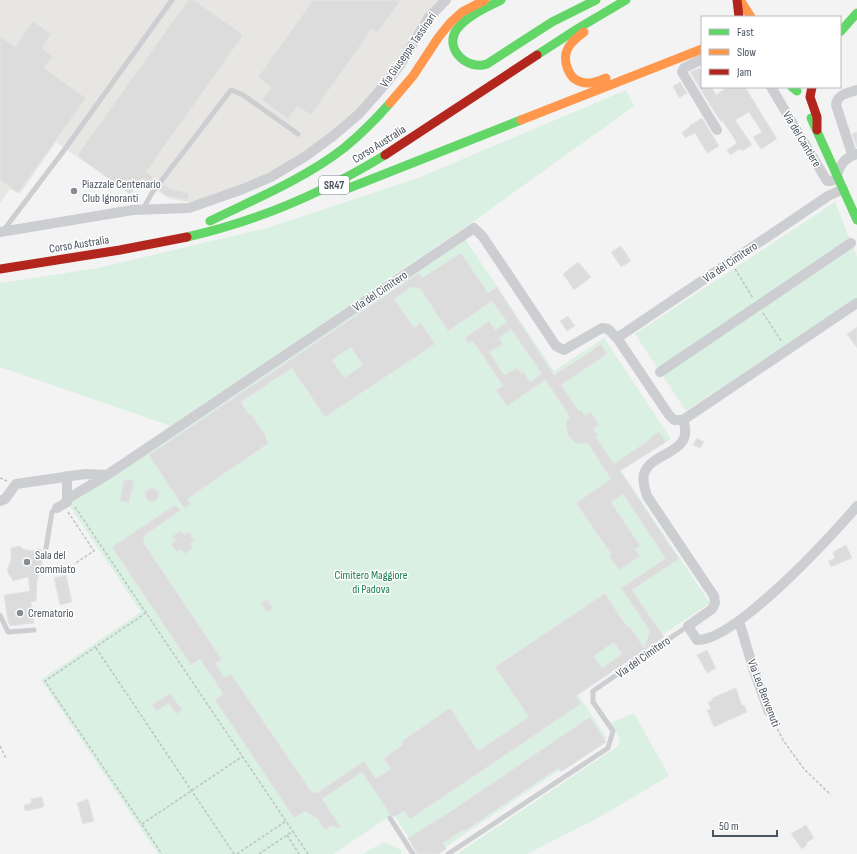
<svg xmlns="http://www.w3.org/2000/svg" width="857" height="854" viewBox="0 0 857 854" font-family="'Sofia Sans Condensed',sans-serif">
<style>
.commercial{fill:#e7e6e2}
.green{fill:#d9f0e2}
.building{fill:#dcdcdd;stroke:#e4e5e6;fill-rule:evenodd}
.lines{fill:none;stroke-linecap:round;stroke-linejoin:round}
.path{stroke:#bbc5c3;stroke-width:1.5;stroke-dasharray:3 2;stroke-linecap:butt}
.lane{stroke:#ccced1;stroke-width:5}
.street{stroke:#ccced1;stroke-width:10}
.fast{stroke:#63d668;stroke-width:9}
.slow{stroke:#ff974d;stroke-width:9}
.jam{stroke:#b3261e;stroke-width:9}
.poi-dot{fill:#858c93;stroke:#fff;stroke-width:1.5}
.labels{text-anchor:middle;stroke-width:3;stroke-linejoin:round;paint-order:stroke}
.shield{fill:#fff;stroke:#80878f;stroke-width:1}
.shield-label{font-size:11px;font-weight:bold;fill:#4a545f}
.street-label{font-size:12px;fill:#4a545f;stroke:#fff}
.poi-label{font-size:12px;fill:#4a545f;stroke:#fff;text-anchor:start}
.park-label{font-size:12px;fill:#1c7f51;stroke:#fff}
</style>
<rect width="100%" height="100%" fill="#f3f3f3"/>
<path class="commercial" d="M0,0H442L397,64L339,131L269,176L200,201L185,202L168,198L140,180L130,194L56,142L20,194L10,189L0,203Z"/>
<path class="green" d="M626,90L634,106L474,221L171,426L0,367V283L98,268L267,228L418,178Z
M835,202L857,257V298L686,411L635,334Z
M465,239L554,371L604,338L671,439L620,469L710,603L576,692L607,738L435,854H420L393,814L333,854H158L41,680L141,612L69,505Z
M634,713L669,776L596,819L527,854H457L618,746L620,739L610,723Z
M384,842L401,850L402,854H362Z"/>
<path class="building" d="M188,0H194L242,34V37L146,172L157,180L153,186L142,178L130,194L79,157L78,154Z
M313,0H401L377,33L372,29L311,115L297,106L288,119L262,100L271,87L258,77Z
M33,21L51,34L42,48L53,57L44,68L86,98L18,193L0,180V36L15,47Z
M699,68L702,73V87H711L716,95L727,87H745L777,139L761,149L753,137L762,132L749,112L735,120L752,145L742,151L740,149L730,155L727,150L737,143L722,120L721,122L710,105L690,72Z
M680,82L687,93L679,98L673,86Z
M702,118L719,146L707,153L695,133L685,138L682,132L690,127L689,126Z
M857,132V147L852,134Z
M164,184L170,189L189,193L187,200L167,196L159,190Z
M621,246L631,261L621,267L611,252Z
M461,253L488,293L497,287L554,375L592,351V350L601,344L607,354L561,385L579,411L581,410L585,416L591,412L599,425L593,429L598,436L596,437L613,463H615L652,438L651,437L659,432L666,442L620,471L679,559L632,590L664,637L576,696L581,704L410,819L404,811L394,817L390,814L362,772L322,799L341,828L331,826L325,830L318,819L305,811L294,818L215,700L223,694L215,681L200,659L191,665L112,547L175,505L181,510L145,535L143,542L222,660L216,663L217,667L225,678L231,674L311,791L317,793L364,761L376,779L391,769L384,759L403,744L401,742L450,708L478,751L529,717L495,667L605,593L620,617L629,628L630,627L644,648L650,631L621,588L665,559L664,556L623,494L611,502L640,546L635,549L640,556L619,570L609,556L611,554L576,503L611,479L587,442L584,444L575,443L567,434L568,432L566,428L567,419L570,417L553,391L545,380L507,406L496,390L503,386L480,351L472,341L468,343L465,338L489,321L495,330L507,322L492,301L448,331L420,288L411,287L394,299L414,328L421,323L435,344L325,417L292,368L241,402L249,415L251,414L266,436L265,437L269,443L187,499L191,504L184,508L149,455L419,273L422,278ZM511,329L542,374L530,382L523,372L521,374L518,368L504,375L489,352L503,344L499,338ZM351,347L363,365L344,378L332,360ZM614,642L622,654L602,668L594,656Z
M578,262L591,277L574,290L563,274Z
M568,316L575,326L567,331L560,321Z
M857,327V348L847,334Z
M697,438L704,442L700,448L693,445Z
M124,479L134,480L129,503L120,501Z
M145 495a7 7 0 1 1 14 0a7 7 0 1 1-14 0Z
M181,531L184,535L189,532L194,541L190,544L193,548L184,554L181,549L177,552L171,544L176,541L173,536Z
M846,545L852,558L831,567L828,561L835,558L833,552Z
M20,546L23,549L36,551L38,548L45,552L37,581L36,601L31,602L34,623L10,626L8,622L4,595L30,591L28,577L13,581L7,571L11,559V548Z
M66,575L72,602L60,605L54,578Z
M267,599L273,608L267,612L261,603Z
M707,650L716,668L707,673L697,655Z
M736,688L742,706L744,705L747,712L714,727L707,710L711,709L708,702L713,700L712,698Z
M170,693L182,710L176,714L169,703L156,711L152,705Z
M590,717L606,742L561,772L558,768L465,831L464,829L443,843L446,849L439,854H417L408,838L448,813Z
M42,797L44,806L41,808L25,811L24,805L31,803V799Z
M88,799L94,821L83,824L77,803Z
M806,825L814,838L806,843L807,845L802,849L791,834Z"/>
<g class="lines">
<path class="path" d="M735,269L753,298
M763,313L782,342
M0,478L7,481
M75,507L308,854
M68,512L94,551L74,564
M146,613L45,681L162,854
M96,648L234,854
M773,720L783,740L804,769L831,795
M0,746L6,758
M142,824L243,756
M287,835L299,854
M237,854L286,821
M259,854L293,831"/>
<path class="lane" d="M143,209L152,193L231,90L243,95L298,134
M3,231L65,149L172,0
M46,548L52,512L57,508
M0,615L8,632L34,630
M390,818L413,854
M448,854L608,748L613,731L593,702V691L688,626"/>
<path class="street" d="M702,59L684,68L682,72L717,130
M771,87L827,181H831L838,178
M855,154L851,151L836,105C837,94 848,93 857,90
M837,174C841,163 846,157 857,154
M843,189L828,196L617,338L669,415L674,420H683L857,303
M0,232L133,210L189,208L243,189L271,177L306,156L333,136L359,114L388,81L400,65L429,17L446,0
M660,372L851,243
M683,420C696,455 650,451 644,474C642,482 645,489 647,496L714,596L715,603L712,609L688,626L697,640C734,642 832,536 857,506
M0,501L5,499L16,484L85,474L107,475
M67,502V476
M57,508L67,502L69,498L107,475L474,228L483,237L556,346L564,350L602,328L608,329L617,338
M739,621L754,671L769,712"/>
<path class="fast" d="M501,0C486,8 468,15 457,29C443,48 467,71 487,64L552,22L596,0
M840,32L857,13
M537,55L577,29L626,0
M792,87L797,91
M811,118L857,220
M344,190L521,120
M210,221C255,199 304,179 344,148C361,134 376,119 390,103
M187,237C258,221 323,193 385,155"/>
<path class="slow" d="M740,0L751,17
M584,32C578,37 572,41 568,48C562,59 568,79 581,82C590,85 598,81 606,78
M390,103L413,76L438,38L450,23L462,12L485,0
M521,120L702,49"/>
<path class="jam" d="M737,0L739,17
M812,87L810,97L817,117V130
M385,155L537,55
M0,269L120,250L187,237"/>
</g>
<g class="poi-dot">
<circle cx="74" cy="191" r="4"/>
<circle cx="27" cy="562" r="4"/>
<circle cx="20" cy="613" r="4"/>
</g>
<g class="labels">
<rect class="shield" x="319" y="176" width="30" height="18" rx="3"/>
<g class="shield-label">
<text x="334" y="189">SR47</text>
</g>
<g class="street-label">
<text transform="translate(408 50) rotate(-55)" y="4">Via Giuseppe Tassinari</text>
<text transform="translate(802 139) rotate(59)" y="4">Via del Cantiere</text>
<text transform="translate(379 144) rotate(-32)" y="4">Corso Australia</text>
<text transform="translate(79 244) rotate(-9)" y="4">Corso Australia</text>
<text transform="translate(730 262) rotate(-34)" y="4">Via del Cimitero</text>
<text transform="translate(380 291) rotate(-34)" y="4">Via del Cimitero</text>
<text transform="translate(643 657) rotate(-35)" y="4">Via del Cimitero</text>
<text transform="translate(764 693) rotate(69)" y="4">Via Leo Benvenuti</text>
</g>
<g class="poi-label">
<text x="82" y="188">Piazzale Centenario<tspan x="82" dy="14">Club Ignoranti</tspan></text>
<text x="35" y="559">Sala del<tspan x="35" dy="14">commiato</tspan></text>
<text x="28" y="617">Crematorio</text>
</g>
<g class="park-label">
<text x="371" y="579">Cimitero Maggiore<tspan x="371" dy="14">di Padova</tspan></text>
</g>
</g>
<rect x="701" y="16" width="140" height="72" fill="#ffffff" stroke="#b7bbbf"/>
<rect x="709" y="29" width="20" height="6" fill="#63d668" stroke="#b7bbbf"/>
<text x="737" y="36" font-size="12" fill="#4a545f">Fast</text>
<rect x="709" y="49" width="20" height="6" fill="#ff974d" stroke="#b7bbbf"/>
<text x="737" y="56" font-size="12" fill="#4a545f">Slow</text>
<rect x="709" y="69" width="20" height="6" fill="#b3261e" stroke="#b7bbbf"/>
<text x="737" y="76" font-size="12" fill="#4a545f">Jam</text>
<path d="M713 830v6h64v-6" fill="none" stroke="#4a545f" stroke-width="2"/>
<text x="719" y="830" font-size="12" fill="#4a545f" stroke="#ffffff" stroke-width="3" paint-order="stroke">50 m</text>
</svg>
